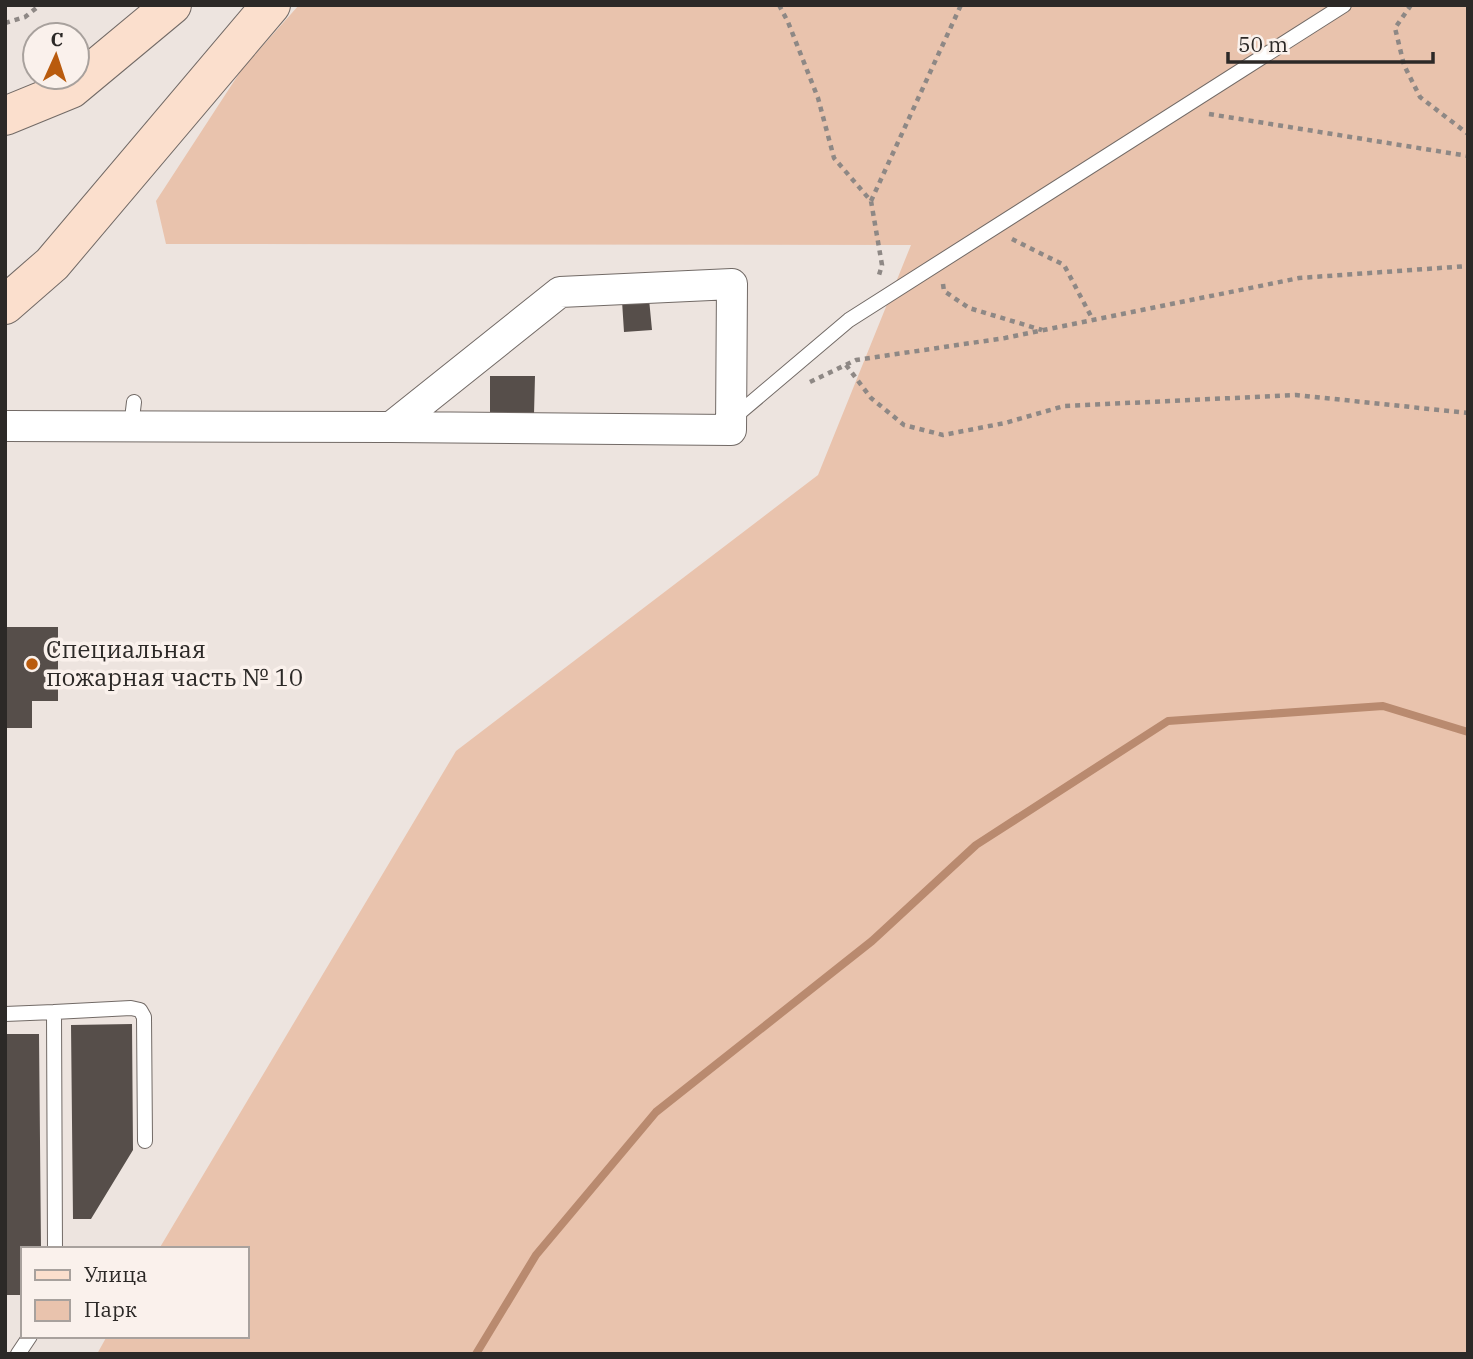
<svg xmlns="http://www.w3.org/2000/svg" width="1473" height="1359" viewBox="0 0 1473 1359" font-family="'IBM Plex Serif',serif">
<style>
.green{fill:#e9c3ad}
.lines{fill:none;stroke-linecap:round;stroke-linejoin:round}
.stream{stroke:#b98a6f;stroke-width:8}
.building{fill:#564e4a}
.lane-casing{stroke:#726a66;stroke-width:16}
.street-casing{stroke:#726a66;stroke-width:32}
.secondary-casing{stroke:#726a66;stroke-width:40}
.path{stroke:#8e8885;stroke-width:4.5;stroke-dasharray:5 5;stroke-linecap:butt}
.lane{stroke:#fff;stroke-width:14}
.street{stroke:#fff;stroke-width:30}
.secondary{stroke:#fbdfcd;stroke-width:38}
.poi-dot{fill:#b95b0e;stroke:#faf1ec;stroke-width:2.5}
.labels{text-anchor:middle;stroke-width:7;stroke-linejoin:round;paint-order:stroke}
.poi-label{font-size:24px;fill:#2c2927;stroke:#faf1ec;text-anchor:start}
</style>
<rect width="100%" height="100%" fill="#ede4df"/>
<path class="green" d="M299,5H1468V1354H97L107,1336H247V1249H159L456,751L818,475L911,245L166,244L156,201L242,69Z"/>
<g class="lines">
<path class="stream" d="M476,1354L536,1255L656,1112L872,941L976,845L1168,721L1383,706L1468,732"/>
</g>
<path class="building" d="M649,299L652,330L624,332L622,301Z
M490,376H535L534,414L490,413Z
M5,627H58V701H32V728H5Z
M132,1024L133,1150L91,1219H73L71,1025Z
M5,1034H39L41,1249H23V1295H5Z"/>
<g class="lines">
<g class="lane-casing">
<path id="lane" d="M732,419L849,320L1344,5
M131,427L134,402
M54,1012L131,1008L140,1010L144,1017L145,1141
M5,1014L54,1012L55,1249
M18,1354L30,1336"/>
</g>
<g class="street-casing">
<path id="street" d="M732,284L731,430L391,427L560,292Z
M5,426L391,427"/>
</g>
<g class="secondary-casing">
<path id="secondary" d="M5,116L71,89L172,5
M5,305L52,264L271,5"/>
</g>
<path class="path" d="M779,5L788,22L818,98L834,158L871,201
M1411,5L1395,28L1404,65L1420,97L1468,134
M5,23L25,17L40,5
M1209,114L1468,156
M871,201L961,5
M871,201L882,265L879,275
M1012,239L1064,265L1093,320
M943,284L944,291L969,308L1042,330
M846,365L871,398L904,425L943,435L1005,423L1064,406L1296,395L1468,413
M810,382L856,360L1005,338L1299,278L1468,266"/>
<use href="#lane" class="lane"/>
<use href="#street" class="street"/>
<use href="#secondary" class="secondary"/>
</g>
<circle class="poi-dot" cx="32" cy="664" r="7"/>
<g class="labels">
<g class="poi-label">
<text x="46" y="658">Специальная<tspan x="46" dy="28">пожарная часть № 10</tspan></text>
</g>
</g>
<rect width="1473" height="1359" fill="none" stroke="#2c2927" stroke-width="14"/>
<rect x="21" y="1247" width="228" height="91" fill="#faf1ec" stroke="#a8a19d" stroke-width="2"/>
<rect x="35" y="1270" width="35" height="10" fill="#fbdfcd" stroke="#a8a19d" stroke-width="2"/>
<text x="84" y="1282" font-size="21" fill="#2c2927">Улица</text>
<rect x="35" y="1300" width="35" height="21" fill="#e9c3ad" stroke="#a8a19d" stroke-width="2"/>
<text x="84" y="1317" font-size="21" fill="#2c2927">Парк</text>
<g transform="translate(56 56) rotate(3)"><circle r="33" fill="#faf1ec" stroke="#a8a19d" stroke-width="2"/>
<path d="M0-5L12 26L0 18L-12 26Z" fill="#b95b0e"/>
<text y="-10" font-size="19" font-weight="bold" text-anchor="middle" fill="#2c2927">С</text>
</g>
<path d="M1228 52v10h205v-10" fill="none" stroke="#2c2927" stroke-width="3.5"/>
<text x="1238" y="52" font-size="21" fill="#2c2927" stroke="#faf1ec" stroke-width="5" paint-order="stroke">50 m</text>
</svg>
